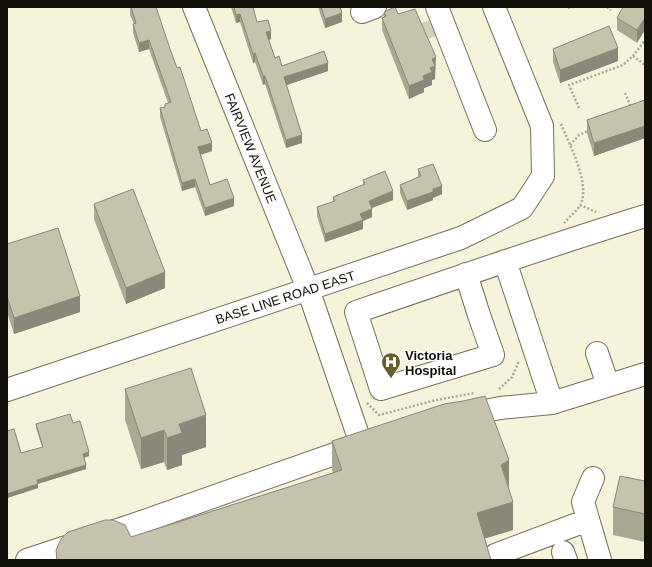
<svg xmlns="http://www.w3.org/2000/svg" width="652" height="567" viewBox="0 0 652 567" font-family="Arial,sans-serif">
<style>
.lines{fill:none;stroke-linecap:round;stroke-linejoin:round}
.minor-tunnel{stroke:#d3d1bb;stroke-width:22;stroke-dasharray:22 11;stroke-linecap:butt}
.minor-casing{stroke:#73715b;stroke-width:24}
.path{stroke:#acab97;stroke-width:2.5;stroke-dasharray:2 2;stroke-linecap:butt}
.minor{stroke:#fff;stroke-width:22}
.wall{fill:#a9a893}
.shaded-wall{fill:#8a8878}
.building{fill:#c5c3ab;stroke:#8a8878}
.labels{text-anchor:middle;stroke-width:3;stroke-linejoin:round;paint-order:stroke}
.street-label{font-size:13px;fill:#121109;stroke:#fff}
.poi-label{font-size:13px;font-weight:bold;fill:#121109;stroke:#fff;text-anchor:start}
</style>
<rect width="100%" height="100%" fill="#f5f3da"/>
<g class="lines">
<path class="minor-tunnel" d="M427,21L433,37"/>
<g class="minor-casing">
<path id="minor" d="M194,7L308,289L361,444
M437,7L485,130
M362,12L375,7
M505,261L552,403
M466,274L479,315L493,355L381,389L356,312C452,279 548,246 645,216
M597,353L608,385
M7,390L461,238L522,208L543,176L542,126L494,7
M462,416L500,408L552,403L645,374
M593,478L583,502L600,560
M563,552L566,560
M495,555L588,520
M27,560L133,525L360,445"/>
</g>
<path class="path" d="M607,7L611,10
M568,8L573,7
M633,56L645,65
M625,93L631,107
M579,108L569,85L623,65L633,56L645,40
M561,124C569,144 590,182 581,204C578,210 569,217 564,223
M570,145L579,135L590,130
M580,205L596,212
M499,389L512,377L519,361
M367,403L379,415L436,400L475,393"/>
<use href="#minor" class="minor"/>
</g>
<path class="wall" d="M130,7L170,49L201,131L212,151L201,155L210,185L234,206L205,216L195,187L182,191L160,117V108L165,107V104L168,103L149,49L139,52L133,33V24H134L130,15Z
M231,7H253L257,22L271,39L269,40L275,58L282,66L328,71L286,85L302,143L286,148L265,84L263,85L255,62L253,63L240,22L236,23Z
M318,7H340L342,22L325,28Z
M645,7L637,43L617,30V18Z
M384,12L398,14L436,69L435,70V79L432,80V85L424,88V92L409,99L382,30V18L384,17Z
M553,49L618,61L560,83L553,62Z
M645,100V138L594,156L587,133V120Z
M418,169L442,194L433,198V200L407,210L400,193V185L418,177Z
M363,180L393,200L372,208V217L363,221V229L325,242L317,216V207L333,202V197L363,185Z
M94,204L165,288L126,304L94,219Z
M7,244L80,312L14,334L7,312Z
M125,389L206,447L182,455V465L167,470L164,462L141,469L125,420Z
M73,423L89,456L84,458L86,469L38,484V488L7,498V431L21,453L42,447L36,428V424Z
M332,441L508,488L513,530L484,538L491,560H56V550L131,537L333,473L332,469Z
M645,481V542L613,535V507Z"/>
<path class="shaded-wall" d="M342,13V22L325,28V19Z
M240,14V22L236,23V15Z
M645,18V30L637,43V30Z
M271,31V39L266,41V32Z
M149,40V49L139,52V43Z
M618,48V61L560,83V70Z
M255,53V62L253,63V54Z
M436,57L435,79L432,80V85L424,88V92L409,99V86L430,68L432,59Z
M328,63V71L284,86V77Z
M263,76H265V84L263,85Z
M645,126V138L594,156V143Z
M302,135V143L286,148V140Z
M212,143V151L198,155V147Z
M195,179V187L182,191V183Z
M442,186V194L433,198V200L407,210V201Z
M393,191V200L369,209V201Z
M234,198V206L205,216V208Z
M372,209V217L363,221V229L325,242V234L360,214Z
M165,272V288L126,304V288Z
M80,296V312L14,334V318Z
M206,415V447L182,455V465L167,470V438L179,424Z
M164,430V462L141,469V438Z
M89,452V456L83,458V454Z
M509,460V488L501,465Z
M86,465V469L37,484V480Z
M38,484V488L7,498V494Z
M513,502V530L477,541V513Z"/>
<path class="building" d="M131,7H156L170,49L177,68L180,67L201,131L207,129L212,143L198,147L210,185L227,179L234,198L205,208L195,179L182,183L160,108L165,107V104L171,102L149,40L139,43L133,24L136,23Z
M234,7H253L257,22L268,20L271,31L266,32L275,58L279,56L282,66L324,51L328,63L284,77L302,135L286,140L265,76H263L255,53L253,54L240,14L236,15Z
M321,7H340L342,13L325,19Z
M395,7L398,14L415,9L436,57L432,59L435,66L430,68L432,72L423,76L424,80L409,86L382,18L386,16L384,12Z
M623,7H645V18L637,30L617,18Z
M609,26L618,48L560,70L553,49Z
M645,100V126L594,143L587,120Z
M433,164L442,186L433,189V192L407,201L400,185L421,176L418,169Z
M385,171L393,191L369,201L372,209L360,214L363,220L325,234L317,207L335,201L333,197L365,184L363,180Z
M133,189L165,272L126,288L94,204Z
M58,228L80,296L14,318L7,296V244Z
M191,368L206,415L179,424L182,433L167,438L164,430L141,438L125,389Z
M485,396L509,460L501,465L513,502L477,513L491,560H57L56,550L61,539L68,532L105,520H113L125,525L131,537L342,470L332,441L444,404L463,401Z
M70,414L73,423L80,421L89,452L83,454L86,465L37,480L38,484L7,494V431L14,429L21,453L43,447L36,424Z
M620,476L645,481V514L613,507Z"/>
<defs>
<g id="hospital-pin" transform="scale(1)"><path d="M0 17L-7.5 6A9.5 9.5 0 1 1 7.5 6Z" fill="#645f2b" stroke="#fff"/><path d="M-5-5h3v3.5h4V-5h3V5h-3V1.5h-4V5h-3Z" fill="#fff"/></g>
</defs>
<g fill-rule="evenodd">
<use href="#hospital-pin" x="391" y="362"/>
</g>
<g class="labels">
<g class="street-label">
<text transform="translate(251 148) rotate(68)" y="5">FAIRVIEW AVENUE</text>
<text transform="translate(285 297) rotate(-18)" y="5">BASE LINE ROAD EAST</text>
</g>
<g class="poi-label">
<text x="405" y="360">Victoria<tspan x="405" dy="15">Hospital</tspan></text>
</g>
</g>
<rect width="652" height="567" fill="none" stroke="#121109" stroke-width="16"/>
</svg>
